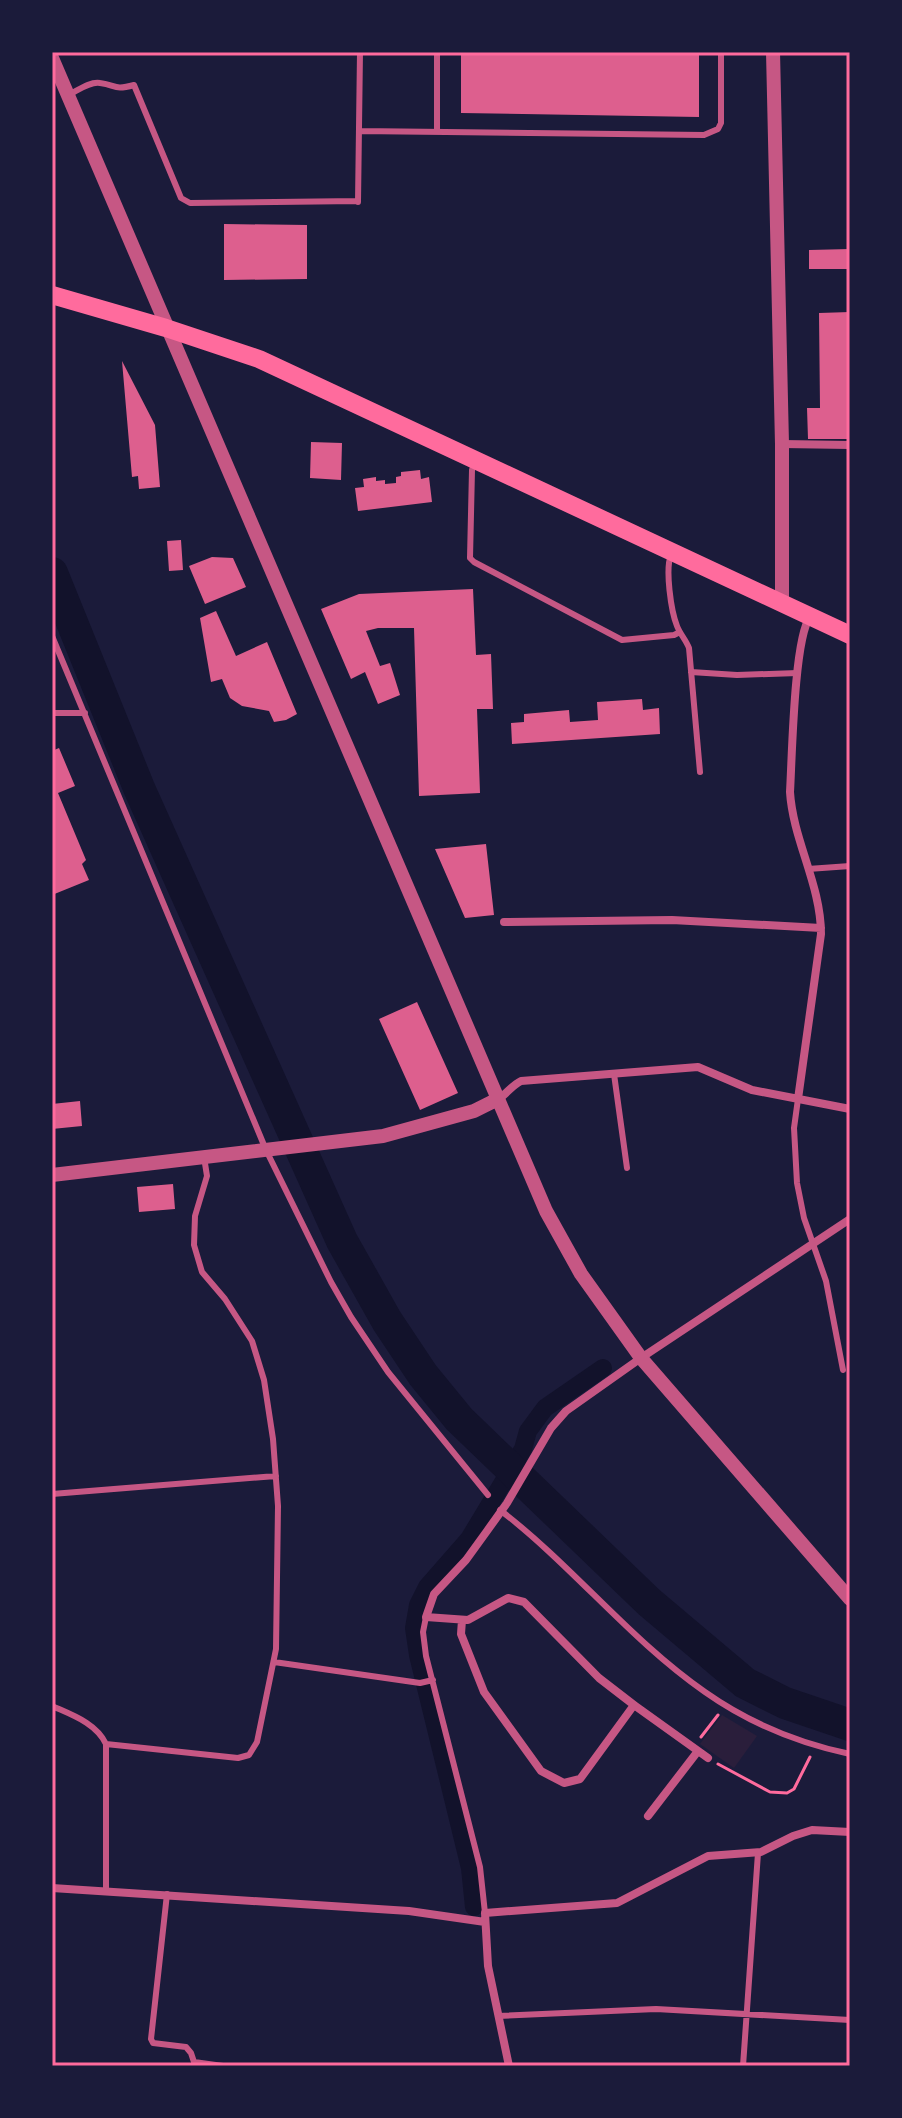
<svg xmlns="http://www.w3.org/2000/svg" width="902" height="2118" viewBox="0 0 902 2118" font-family="Jost,sans-serif">
<style>
.green{fill:#2a1e3b}
.lines{fill:none;stroke-linecap:round;stroke-linejoin:round}
.canal{stroke:#12122b;stroke-width:18}
.river{stroke:#12122b;stroke-width:32}
.building{fill:#dd5f8e}
.path{stroke:#ff6b9d;stroke-width:3}
.service{stroke:#c65784;stroke-width:6}
.minor{stroke:#c65784;stroke-width:8}
.tertiary{stroke:#c65784;stroke-width:14}
.primary{stroke:#ff6b9d;stroke-width:18}
.neatline{fill:none;stroke:#ff6b9d;stroke-width:3}
</style>
<rect width="100%" height="100%" fill="#1b1b3a"/>
<path class="green" d="M722,1715L757,1736L734,1768L700,1744Z"/>
<g class="lines">
<path class="canal" d="M474,1907L470,1868L418,1655L414,1628L418,1605L427,1587L469,1539L523,1449L528,1431L545,1408L603,1368"/>
<path class="river" d="M52,573L139,788L342,1241L387,1321L423,1375L459,1419L649,1602L745,1683L785,1703L850,1725"/>
</g>
<path class="building" d="M461,52H699V117L461,113Z
M224,224L307,225V279L224,280Z
M850,249V269H809V250Z
M850,312V439H808L807,408H820L819,313Z
M122,361L155,425L160,487L139,489L138,476L132,477Z
M311,442L342,443L341,480L310,478Z
M420,470L421,479L429,477L432,502L358,511L355,488L364,487L363,479L376,477V481L385,480V484L396,483V477L401,476V472Z
M181,540L183,570L169,571L167,541Z
M212,557L233,558L246,587L205,604L189,566Z
M473,589L476,655L491,654L493,709H477L480,793L419,796L414,628H378L366,631L380,666L390,663L400,695L378,704L365,672L351,679L321,609L359,594Z
M216,611L236,656L267,642L297,714L286,720L274,722L269,711L242,706L230,698L222,679L211,682L200,618Z
M642,699L643,710L659,708L660,734L512,744L511,723L524,722V714L569,710L570,722L598,720L597,702Z
M59,748L75,786L58,793L86,860L82,864L89,880L52,895V751Z
M486,844L494,915L465,918L435,849Z
M417,1002L458,1093L420,1110L379,1019Z
M80,1101L82,1126L52,1129V1104Z
M173,1184L175,1209L139,1212L137,1187Z"/>
<g class="lines">
<path class="path" d="M701,1737L718,1715
M718,1764L770,1792L787,1793L794,1789L810,1757"/>
<path class="service" d="M68,95C77,91 90,81 100,83C117,85 113,91 134,85L181,198L190,203L358,201
M359,131L704,135L718,129L721,123V52
M437,132V52
M358,202L360,52
M474,464L472,470L470,558L474,562L622,640L674,635L680,632
M671,555C665,569 671,611 677,626C680,634 686,640 689,648L700,772
M52,636L266,1150L331,1282L351,1317L388,1372L488,1495
M691,672L737,675L798,673
M52,713H85
M808,869L850,866
M614,1074L627,1168
M798,1099L794,1128L797,1183L804,1218L826,1281L843,1370
M52,1494L276,1476
M500,1510C573,1566 630,1640 705,1692C749,1723 798,1743 850,1754
M426,1617L423,1632L426,1656L480,1867L485,1913
M274,1662L420,1683L433,1680
M52,1706C72,1715 96,1723 106,1744V1891
M106,1744L238,1758L249,1755L257,1742L276,1649L278,1506L273,1439L264,1380L252,1341L225,1299L202,1272L194,1245L195,1216L207,1176L204,1157
M167,1894L151,2039L153,2043L186,2047L191,2053L194,2062L223,2066
M498,2016L656,2009L850,2020
M743,2066L758,1853"/>
<path class="minor" d="M782,444L850,445
M504,922L672,920L821,928
M798,1099L821,934C821,885 793,840 790,792C792,759 794,638 810,617
M497,1100C507,1094 511,1086 521,1081L698,1067L752,1090L850,1109
M462,1620L461,1634L484,1692L541,1771L564,1783L580,1779L634,1705L599,1678L524,1602L508,1598L468,1620L426,1617L434,1594L466,1560L487,1531L507,1503L551,1428L566,1411L641,1358L850,1219
M634,1705L708,1758
M648,1816L698,1751
M52,1888L409,1911L485,1922
M509,2066L488,1966L485,1913L617,1903L708,1856L761,1852L793,1836L812,1830L850,1832"/>
<path class="tertiary" d="M773,52L782,444V604
M52,58L546,1211L581,1274L641,1358L850,1599
M52,1175L383,1136L474,1111L496,1100"/>
<path class="primary" d="M52,295L166,328L259,359L850,635"/>
</g>
<rect width="902" height="2118" fill="none" stroke="#1b1b3a" stroke-width="108"/>
<rect x="54" y="54" width="794" height="2010" class="neatline"/>
</svg>
